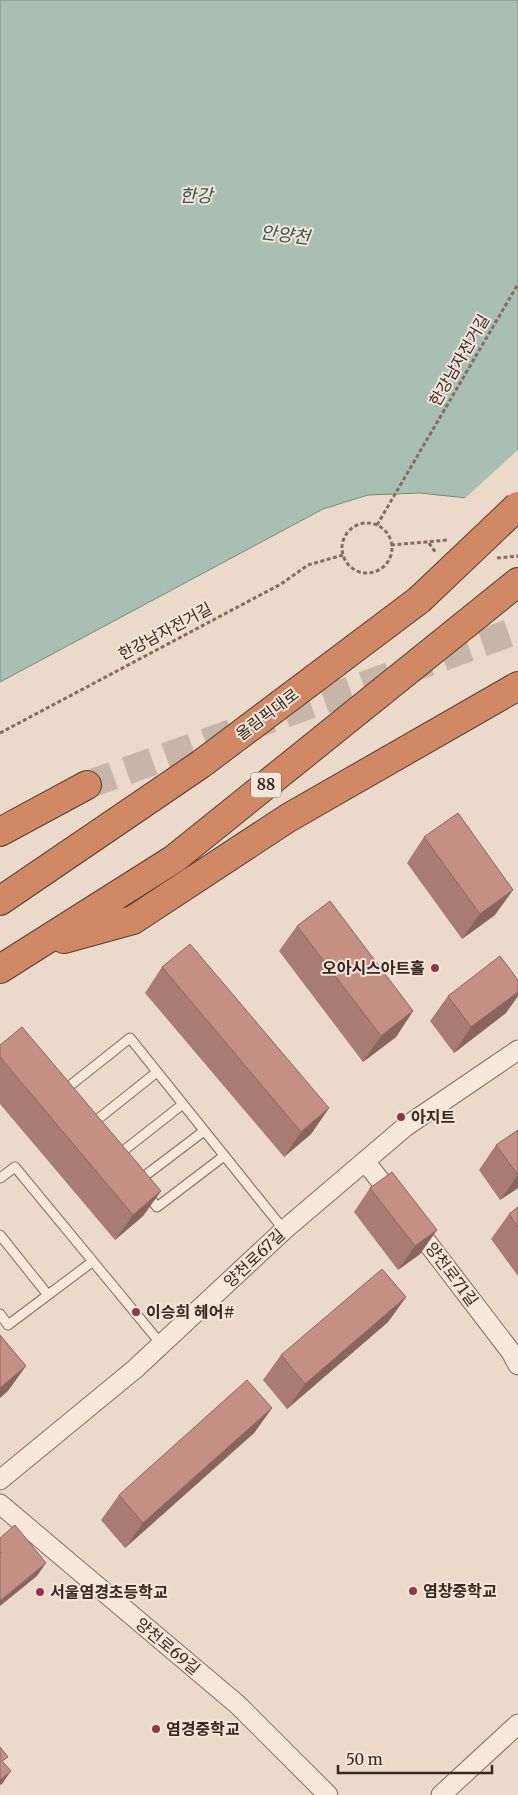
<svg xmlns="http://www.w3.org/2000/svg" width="518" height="1795" viewBox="0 0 518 1795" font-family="Merriweather,'Noto Sans KR',serif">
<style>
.water{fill:#aabfb4;stroke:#718d80}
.pier{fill:#ebdaca}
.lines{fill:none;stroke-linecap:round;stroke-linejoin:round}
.highway-tunnel{stroke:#c7b6a8;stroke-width:28;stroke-dasharray:28 14;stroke-linecap:butt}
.lane-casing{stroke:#856c60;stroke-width:11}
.street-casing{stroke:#856c60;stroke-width:21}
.highway-casing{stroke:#543b33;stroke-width:30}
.path{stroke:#856c60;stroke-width:3;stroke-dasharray:4 2.5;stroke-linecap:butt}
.lane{stroke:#f6e9dc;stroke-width:9}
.street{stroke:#f6e9dc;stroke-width:19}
.highway{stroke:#d08964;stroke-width:28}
.highway-bridge-casing{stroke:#543b33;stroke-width:30;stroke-linecap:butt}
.highway-bridge{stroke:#d08964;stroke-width:28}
.wall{fill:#a97c72}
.shaded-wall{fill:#8a655c}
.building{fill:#c59084;stroke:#8a655c}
.poi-dot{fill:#8f364a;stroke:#f3e5d9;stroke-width:2}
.labels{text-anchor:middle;stroke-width:4;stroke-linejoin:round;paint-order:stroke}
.shield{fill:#f3e5d9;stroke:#706159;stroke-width:1}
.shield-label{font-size:15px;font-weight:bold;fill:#382822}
.street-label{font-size:16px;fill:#382822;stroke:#f3e5d9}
.poi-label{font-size:16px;font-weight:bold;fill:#382822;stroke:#f3e5d9;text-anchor:start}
.water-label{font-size:18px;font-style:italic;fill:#33564c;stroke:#f3e5d9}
</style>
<rect width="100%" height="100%" fill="#ebdaca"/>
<path class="water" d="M0,0H518V499H476L420,493L368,495L323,509L0,682Z"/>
<path class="pier" d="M518,450V501L463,500Z"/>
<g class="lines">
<path class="highway-tunnel" d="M87,785L518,630"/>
<g class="lane-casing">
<path id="lane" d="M70,1093L67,1088L130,1038L284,1230
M93,1123L157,1072
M118,1155L183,1104
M0,1178L15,1167L161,1344
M138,1181L204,1131
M146,1193L157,1207L224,1156
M0,1235L48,1295
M0,1314L8,1325L92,1262"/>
</g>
<g class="street-casing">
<path id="street" d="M365,1161L395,1200
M413,1224L511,1352L518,1365
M0,1480L135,1369L284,1230L405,1127L518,1050
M0,1504L238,1705L328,1795
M441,1795L518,1724"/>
</g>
<g class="highway-casing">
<path id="highway" d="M0,832L87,785
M0,901L201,764L419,600
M64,939L133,920L288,818L518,686
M0,969L174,859L518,582"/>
</g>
<path class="path" d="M342 548a25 25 0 1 1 50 0a25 25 0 1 1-50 0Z
M377,525L518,284
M429,543L436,553
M391,545L448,540
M497,558L518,556
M0,733L281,584L308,565L343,555"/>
<use href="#lane" class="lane"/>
<use href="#street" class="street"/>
<use href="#highway" class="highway"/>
<g class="highway-bridge-casing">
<path id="highway-bridge" d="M419,600L518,506"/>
</g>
<use href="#highway-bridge" class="highway-bridge"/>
</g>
<path class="wall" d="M424,837L495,915L462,939L407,863Z
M297,926L413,1011L396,1037L363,1062L279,951Z
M162,967L329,1108L311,1134L284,1157L145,993Z
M448,996L506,1013L454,1053L430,1021Z
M0,1045L161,1191L143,1216L115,1240L0,1104Z
M518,1130V1188L500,1200L479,1170L496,1145Z
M370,1188L437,1230L420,1254L398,1270L354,1212Z
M518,1207V1276L491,1239L509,1214Z
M406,1297L388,1322L287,1409L263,1380L281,1355Z
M272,1408L254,1433L125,1548L101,1520L119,1495Z"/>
<path class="shaded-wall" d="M513,890L495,915L462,939L480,914Z
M518,992V996L506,1013L454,1053L471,1027Z
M413,1011L396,1037L363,1062L381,1036Z
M329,1108L311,1134L284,1157L301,1132Z
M518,1175V1188L500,1200Z
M161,1191L143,1216L115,1240L133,1215Z
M437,1230L420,1254L398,1270L415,1246Z
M406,1297L388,1322L287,1409L305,1384Z
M26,1366L8,1391L0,1398V1388Z
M272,1408L254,1433L125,1548L143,1523Z
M46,1563L37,1576L0,1606V1601Z
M11,1771L2,1784L0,1785V1780Z"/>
<path class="building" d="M458,813L513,890L480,914L424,837Z
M330,901L413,1011L381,1036L297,926Z
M190,944L329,1108L301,1132L162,967Z
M500,956L518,980V992L471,1027L448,996Z
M22,1027L161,1191L133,1215L0,1057V1045Z
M518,1130V1175L496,1145Z
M392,1172L437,1230L415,1246L370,1188Z
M518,1207V1227L509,1214Z
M382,1269L406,1297L305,1384L281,1355Z
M0,1335L26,1366L0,1388Z
M247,1380L272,1408L143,1523L119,1495Z
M15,1525L46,1563L0,1601V1553H1L0,1551V1538Z
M0,1747L8,1757L2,1761L11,1771L0,1780Z"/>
<g class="poi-dot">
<circle cx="435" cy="968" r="5"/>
<circle cx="401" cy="1117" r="5"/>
<circle cx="136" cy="1312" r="5"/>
<circle cx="413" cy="1591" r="5"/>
<circle cx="40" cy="1592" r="5"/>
<circle cx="156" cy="1729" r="5"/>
</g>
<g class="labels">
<rect class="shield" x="251" y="772.5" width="30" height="25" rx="4"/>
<g class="shield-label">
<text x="266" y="790">88</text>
</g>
<g class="street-label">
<text transform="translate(459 360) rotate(-60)" y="6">한강남자전거길</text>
<text transform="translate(165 631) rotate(-28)" y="6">한강남자전거길</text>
<text transform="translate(267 714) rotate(-37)" y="6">올림픽대로</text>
<text transform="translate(254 1258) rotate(-43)" y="6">양천로67길</text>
<text transform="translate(452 1274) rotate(53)" y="6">양천로71길</text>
<text transform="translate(168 1646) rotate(40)" y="6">양천로69길</text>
</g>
<g class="poi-label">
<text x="425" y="974" text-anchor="end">오아시스아트홀</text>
<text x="411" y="1123">아지트</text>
<text x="146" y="1318">이승희 헤어#</text>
<text x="423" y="1597">염창중학교</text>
<text x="50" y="1598">서울염경초등학교</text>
<text x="166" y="1735">염경중학교</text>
</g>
<g class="water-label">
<text x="196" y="202">한강</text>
<text transform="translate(285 235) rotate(7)" y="6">안양천</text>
</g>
</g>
<path d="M338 1765v8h154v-8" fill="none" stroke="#382822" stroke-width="2.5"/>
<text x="346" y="1765" font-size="15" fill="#382822" stroke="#f3e5d9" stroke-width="4" paint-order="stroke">50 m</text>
</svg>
